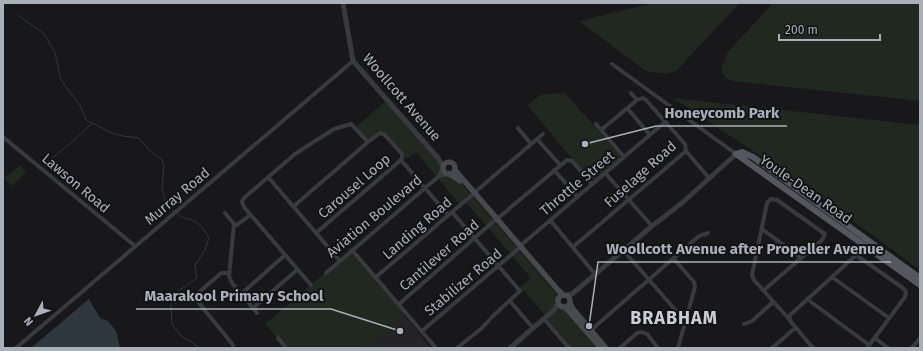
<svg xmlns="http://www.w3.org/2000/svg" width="923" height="351" viewBox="0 0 923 351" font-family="'Fira Sans',sans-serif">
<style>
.built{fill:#242427}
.green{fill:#202820}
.water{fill:#2d383f}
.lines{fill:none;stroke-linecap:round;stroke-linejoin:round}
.stream{stroke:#2d383f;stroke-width:1}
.minor{stroke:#393a3f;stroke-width:4}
.tertiary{stroke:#393a3f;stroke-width:5}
.secondary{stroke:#47494f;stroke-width:5.5}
.primary{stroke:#55575e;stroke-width:6}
.labels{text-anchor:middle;stroke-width:4;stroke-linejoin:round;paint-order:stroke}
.street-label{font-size:14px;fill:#aab0ba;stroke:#131315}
.district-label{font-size:18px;font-weight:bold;letter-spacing:1px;fill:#cbced6;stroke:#131315}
.leader{fill:none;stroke:#aab0ba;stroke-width:1.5}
.callout-dot{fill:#aab0ba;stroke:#131315;stroke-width:1.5}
.callout-label{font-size:15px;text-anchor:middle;font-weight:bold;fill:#aab0ba;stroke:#131315;stroke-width:4;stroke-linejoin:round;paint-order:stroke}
</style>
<rect width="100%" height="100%" fill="#18181a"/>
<path class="built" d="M403,314L431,348H365Z"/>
<path class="green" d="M653,3H740L676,71L666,74L646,71L579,21Z
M773,3H920V101L732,81L726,78L722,73L721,68L728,52Z
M565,93L619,154L620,157L618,161L595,180H590L527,105L542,94Z
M673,98L920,125V270L800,182Z
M387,100L438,158L444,171L457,178L556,293L559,297L558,303L561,307H565L599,348H571L544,319L546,316L524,291H520L519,288L531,278L465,201L460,205L416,152L406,159L382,133L368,142L356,127Z
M20,165L26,173L11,186L4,178Z
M352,250L406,313L366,348H286L265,324Z"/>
<path class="water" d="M89,299L100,318L108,321L116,331L120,348H31Z"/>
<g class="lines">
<path class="stream" d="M18,15L44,34L55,53L61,80L81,107L86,120L112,133L123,136L139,138L151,152L162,159L164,167L162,188L166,205L174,212
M44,165L80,135L92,123
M177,214C181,218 186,218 192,220C199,222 205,231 209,238L205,250L195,265L197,278L177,292L171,305L172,324L181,336L196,345L198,348"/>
<path class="minor" d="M612,64L736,154
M631,93L637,100
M627,108L650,135
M596,124L624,157
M518,128L531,144
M3,137L135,246
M537,139L560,165
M686,151L709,178
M401,160L448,215
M554,170L578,197
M606,174L652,226
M268,177L340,261
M438,177L448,173
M474,193L543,134
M294,206L368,142L380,133L384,134L402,154V158L401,160L316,233
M452,212L520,291L493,316L482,328L457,348
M225,213L234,224L237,225L250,215
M497,219L567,160L572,161L592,184
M550,220L595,274
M234,224L229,276L232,283L257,313
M762,229L801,258
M520,246L665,122
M573,247L686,151L685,144L645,99L642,98L637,100L601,130
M352,250L436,348
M623,250L685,321
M856,255L903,288L906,292L905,297L867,348
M674,259L694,282L695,287L678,348
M229,273H222L220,274L197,294L195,298L233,345
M326,273L438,177L443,168
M376,277L472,195
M832,277L889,318
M311,285L244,207L242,202L244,198L295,154L334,129L351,124L368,142
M764,290L822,240L825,234L777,200L771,199L767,203L752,275L754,280L789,319
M241,294L285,255
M807,299L869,345
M510,301L533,328
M399,304L494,221
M253,308L297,270
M544,319L569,348
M744,324L752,321L773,302
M591,330L699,236L708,233
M422,331L518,249
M278,338L286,348
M875,338L888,348
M16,348L353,61
M620,348L637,333L642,332L647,334L658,348
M772,348L795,328
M813,348L791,322L789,316L866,246
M912,348L920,338"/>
<path class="tertiary" d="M343,3L353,61L438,158L443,166
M566,295L572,294L652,226L682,203L736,154
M510,348L554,310L558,303"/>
<path class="secondary" d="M443 168a6 6 0 1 1 12 0a6 6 0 1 1-12 0Z
M455,170L558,290L563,295
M450,174L460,181
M558 301a6 6 0 1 1 12 0a6 6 0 1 1-12 0Z
M570,303L573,309L606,348
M565,307L601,348"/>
<path class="primary" d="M736,154L920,285
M736,154L742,152L753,157L920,278"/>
</g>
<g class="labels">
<g class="street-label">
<text transform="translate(402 97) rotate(49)" y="5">Woollcott Avenue</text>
<text transform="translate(640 174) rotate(-42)" y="5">Fuselage Road</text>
<text transform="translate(76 183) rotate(40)" y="5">Lawson Road</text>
<text transform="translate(577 183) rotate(-40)" y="5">Throttle Street</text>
<text transform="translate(354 186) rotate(-41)" y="5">Carousel Loop</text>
<text transform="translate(806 189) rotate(35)" y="5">Youle-Dean Road</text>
<text transform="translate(177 196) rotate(-40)" y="5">Murray Road</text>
<text transform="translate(374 216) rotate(-40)" y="5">Aviation Boulevard</text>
<text transform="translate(417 228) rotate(-41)" y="5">Landing Road</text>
<text transform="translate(439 255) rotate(-41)" y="5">Cantilever Road</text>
<text transform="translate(463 282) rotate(-40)" y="5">Stabilizer Road</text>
</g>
<g class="district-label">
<text x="674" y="324">BRABHAM</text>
</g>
</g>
<path class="leader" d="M585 144L656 126H787M589 326L598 262H891M400 331L331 309H136"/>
<g class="callout-dot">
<circle cx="585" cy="144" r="4"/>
<circle cx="589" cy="326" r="4"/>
<circle cx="400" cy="331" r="4"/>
</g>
<g class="callout-label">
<text x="722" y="118">Honeycomb Park</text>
<text x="745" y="254">Woollcott Avenue after Propeller Avenue</text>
<text x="234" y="301">Maarakool Primary School</text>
</g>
<rect width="923" height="351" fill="none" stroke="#aab0ba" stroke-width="8"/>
<g transform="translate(36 315) rotate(229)" stroke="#131315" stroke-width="3" paint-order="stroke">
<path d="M0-3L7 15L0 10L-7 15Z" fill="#aab0ba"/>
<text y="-6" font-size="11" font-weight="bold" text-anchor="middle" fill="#aab0ba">N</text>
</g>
<path d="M779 34v6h101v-6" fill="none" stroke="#aab0ba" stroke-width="2"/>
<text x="785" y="34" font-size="12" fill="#aab0ba" stroke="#131315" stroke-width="3" paint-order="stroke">200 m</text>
</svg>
